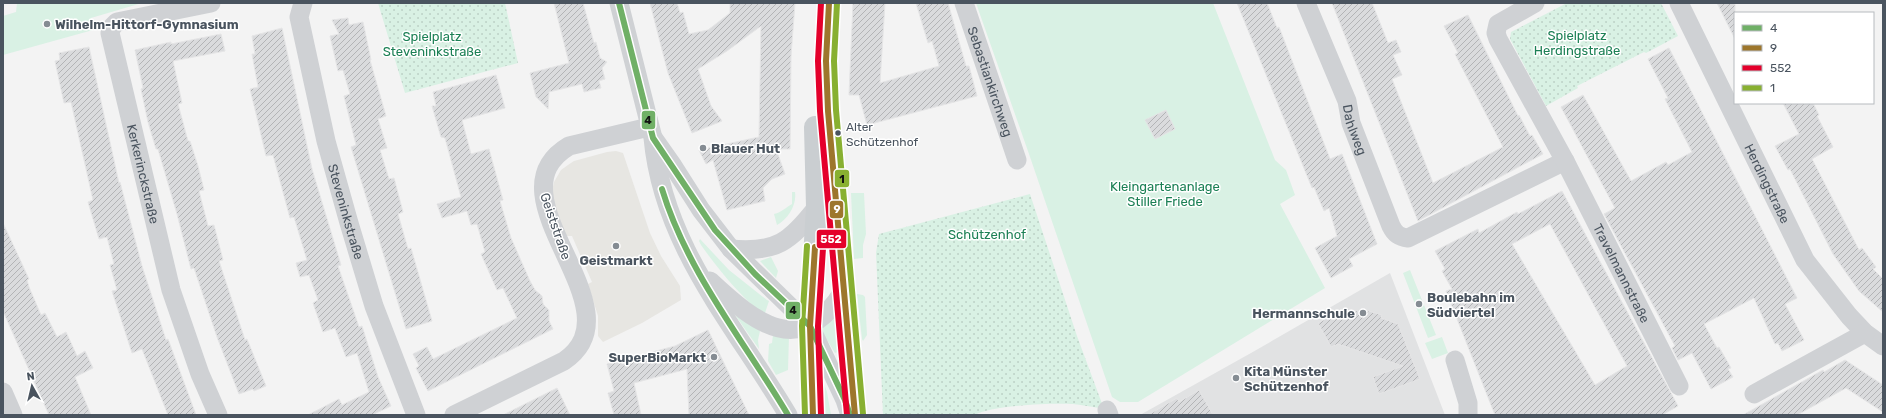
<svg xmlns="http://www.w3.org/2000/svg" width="1886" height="418" viewBox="0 0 1886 418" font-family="Rubik,sans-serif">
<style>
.commercial{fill:#e7e6e2}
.education{fill:#e1e2e3}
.green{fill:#d9f1e4}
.park{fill:url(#park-dots)}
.building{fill:url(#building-hatch);stroke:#e5e5e6;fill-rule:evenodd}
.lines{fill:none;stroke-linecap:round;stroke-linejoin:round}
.minor{stroke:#cfd1d4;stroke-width:19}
.major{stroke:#caced1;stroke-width:22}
.bus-1-casing{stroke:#fff;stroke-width:9}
.bus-2-casing{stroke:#fff;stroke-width:9}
.bus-3-casing{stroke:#fff;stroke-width:9}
.bus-4-casing{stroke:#fff;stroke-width:9}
.bus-1{stroke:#70b066;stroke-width:6}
.bus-2{stroke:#9d762c;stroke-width:6}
.bus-3{stroke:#e4002b;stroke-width:6}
.bus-4{stroke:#88b031;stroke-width:6}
.poi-dot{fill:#858c93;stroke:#fff;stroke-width:1.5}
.bus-dot{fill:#4a545f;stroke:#fff;stroke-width:1.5}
.labels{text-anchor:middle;stroke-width:3;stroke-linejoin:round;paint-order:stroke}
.bus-label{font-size:12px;fill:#4a545f;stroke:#fff;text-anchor:start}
.poi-label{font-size:13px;font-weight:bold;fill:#4a545f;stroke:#fff;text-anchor:start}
.park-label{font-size:13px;fill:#1c8055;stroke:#fff}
.street-label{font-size:13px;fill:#4a545f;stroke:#fff}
.line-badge{stroke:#fff;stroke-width:1.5}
.badge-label{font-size:11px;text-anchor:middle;font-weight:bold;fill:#fff}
.pale-badge-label{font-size:11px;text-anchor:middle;font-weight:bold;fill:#111}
</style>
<defs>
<pattern id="park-dots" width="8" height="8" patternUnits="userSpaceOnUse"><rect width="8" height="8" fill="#d9f1e4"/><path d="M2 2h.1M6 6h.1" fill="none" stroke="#bcd1c6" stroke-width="1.8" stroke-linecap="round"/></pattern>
<pattern id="building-hatch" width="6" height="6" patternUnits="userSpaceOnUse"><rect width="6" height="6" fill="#dadbdd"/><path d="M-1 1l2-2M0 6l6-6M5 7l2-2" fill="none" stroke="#b3b4b6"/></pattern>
</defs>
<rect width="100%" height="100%" fill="#f3f3f3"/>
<path class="commercial" d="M616,151L623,153L650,233L661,256L680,286L681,300L642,323L603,342L598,336V316L588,284L592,282L572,236H565L551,197L554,182L561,170L568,165L574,161L607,152Z"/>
<path class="education" d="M1390,273L1445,415H1140L1251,353Z"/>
<path class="green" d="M17,3H142L91,18L93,30L3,55V16L16,12Z
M976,3H1213L1275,160L1286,170L1295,195L1280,204L1325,288L1138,402H1120L1112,397L1029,154Z
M792,192H795C797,205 788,219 777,225L774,214C782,212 785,208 792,204Z
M851,193H864L866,234L863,245V258L854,259Z
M700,239L729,270L767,300L769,301L764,316C740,295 720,272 701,245L699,241Z
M771,257L778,271L776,278L760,261Z
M1410,270L1436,335L1428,338L1403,273Z
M857,294L863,295L865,297L867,335L863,341L862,339Z
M733,312L760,331L758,340L759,349Z
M837,315L842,350L835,353L821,330Z
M773,335L789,336L788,370L776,375L768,361L769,344L772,343Z
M1442,337L1448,353L1432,359L1425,343Z
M822,378L827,392L831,415H821Z"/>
<path class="park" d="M378,3H505L518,63L405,93Z
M1567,3H1661L1678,36L1646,53L1644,52L1577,86L1578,88L1546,106L1510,39L1511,32Z
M1030,194L1077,336L1104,409C1094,407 1083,405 1073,404C1052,403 992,405 975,415H883L876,253L879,234Z"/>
<path class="building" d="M554,3H583L594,43L596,42L600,58L607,62L602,68L605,79L599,81L601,88L584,92L582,84L549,92L548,109L536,97L530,73L569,63Z
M650,3H677L680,13L683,12L689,34L708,30L730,13V3H795L791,56L790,149H776L785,174L772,179L763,188L765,201L727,210L713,160L706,164L699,150L759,137L761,26L727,51L698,69L711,106L722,121L692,133L668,73Z
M853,3H885L880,83L939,66L932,41L928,43L916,3H948L966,66H969L977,96L867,125L859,95H849Z
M1237,3H1267L1277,28L1279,27L1330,159L1342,154L1377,244L1349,259L1353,266L1331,278L1315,248L1337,236L1329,208L1324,211L1314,187L1312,188Z
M1332,3H1372L1388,43L1396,40L1401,52L1393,55L1402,75L1392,79L1433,183L1503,147L1455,54L1458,53L1444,26L1468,15L1518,116L1519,115L1530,136L1532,135L1543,154L1418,221Z
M1717,3H1735V39Z
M348,18L349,25L363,22L371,60H370L386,116L378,119L387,148L380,150L389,179L394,178L403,212L398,214L408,249L411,248L415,262L432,321L406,329L351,147L356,145L344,96L350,94L343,70L338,71L330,36L339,34L332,20Z
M282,28L312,169L341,265L338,266L359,327L362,326L378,377L391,406L372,415H308L339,399L342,405L369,392L357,353L346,357L335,328L323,332L313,303L318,300L309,275L300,277L296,263L307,260L294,217L290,218L273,155L266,156L258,122L250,89L258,87L252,54H255L252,36Z
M221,34L225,51L173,61L182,103L178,104L188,141H190L198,166L204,190L199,191L208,226L214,225L223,260L219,261L245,340L247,339L266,386L254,391L253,389L239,394L217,337L194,268L191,269L177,214L158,149H156L148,122L141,89L143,88L135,50L171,42V44Z
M89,47L119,183L120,182L142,266L166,340L168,339L196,415H168L142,349L132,353L112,291L117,290L110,265L114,264L107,237L99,239L88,202L93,200L71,102L64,103L55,61L60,60L59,53Z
M1669,48L1797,298L1785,304L1804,340L1782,351L1778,343L1775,344L1754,298L1704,324L1717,348L1719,347L1731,368L1728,369L1733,377L1711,389L1692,353L1678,360L1672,348L1675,346L1604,214L1615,208L1561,107L1583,95L1631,181L1666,162L1668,165L1692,152L1665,99L1668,98L1648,59Z
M496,75L505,108L462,120L471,154L489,149L503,200L500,201L511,238L530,281L535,290L542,296L543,304L549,310V321L553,329L428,391L416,368L419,366L413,354L427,347L433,359L517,318L503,288L497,290L481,254L485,252L477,224L471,225L467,211L442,218L437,204L461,197L445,138L441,137L432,106H436L433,92Z
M1783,103H1813L1819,115L1817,116L1833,147L1812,159L1859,250L1862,248L1876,267L1873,269L1883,279V312L1859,291L1833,254L1790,169L1788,170L1775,146L1799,134Z
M1166,110L1175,129L1155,139L1145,120Z
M1562,191L1678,406L1662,415H1495L1446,291L1452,289L1442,271L1445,269L1435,251L1478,229L1479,233L1517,212L1518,214ZM1550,224L1627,366L1595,385L1512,244Z
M3,223L29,279L27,280L29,287L41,315L45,313L57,337L66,332L77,356L85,351L93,368L75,377L91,415H49L3,311Z
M1346,308L1361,312L1362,309L1382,315L1381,318L1398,324L1420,379L1379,394L1373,377L1403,366L1338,344L1331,347L1318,323Z
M708,330L749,415H689L687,369L634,383L641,415H614L608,393L614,391L607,364L675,346Z
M1845,360L1883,385V412L1846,388L1797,415H1743L1823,370L1824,372Z
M557,388L570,415H503Z
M1199,390L1213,415H1148L1177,398L1179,402Z"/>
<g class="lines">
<g class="minor">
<path id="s1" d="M211,3L117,22L112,27L110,33L171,290L200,374L218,415"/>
<path id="s2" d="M303,3L299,17L326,141L349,223L374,306L416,415"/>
<path d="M619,3L653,138C663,247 735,325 788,415"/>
<path id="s3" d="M964,3L1017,160"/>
<path id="s4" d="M1306,3L1347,101L1351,123L1391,226C1395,234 1399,237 1408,238L1565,161"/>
<path id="s5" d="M1535,3L1498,24L1496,33L1498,39L1565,161L1679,386"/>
<path id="s6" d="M1679,3L1805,260L1849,316L1865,333L1883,346"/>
<path d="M654,139L673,166L701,210L731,249L810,326L845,400L850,415"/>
<path d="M731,249C776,253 790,242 817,207"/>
<path d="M710,281C756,324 801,360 844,290"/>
<path d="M1455,360L1468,403V415"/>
<path d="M3,392L13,415"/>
<path d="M1754,394L1865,333"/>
<path d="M1107,410L1109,415"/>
<path d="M454,415L564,361C642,308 485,196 569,146L649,127"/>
</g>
<path class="major" d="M829,3L826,61L828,111L855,415
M813,415L810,326L817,207L815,127"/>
<g class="bus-1-casing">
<path id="bus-1" d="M619,3L653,138L715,230L755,274L810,326L845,400L850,415
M662,189C687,272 744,341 788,415"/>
</g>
<g class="bus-2-casing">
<path id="bus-2" d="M829,3L826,61L828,111L855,415
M813,415L810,326L815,247"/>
</g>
<g class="bus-3-casing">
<path id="bus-3" d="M821,3L818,61L820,111L847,415
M821,415L818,326L823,248"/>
</g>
<g class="bus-4-casing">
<path id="bus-4" d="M837,3L834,61L836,110L863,414
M805,415L802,326L807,246"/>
</g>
<use href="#bus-1" class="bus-1"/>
<use href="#bus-2" class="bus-2"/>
<use href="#bus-3" class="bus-3"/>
<use href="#bus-4" class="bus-4"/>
</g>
<g class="poi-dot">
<circle cx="47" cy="24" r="4"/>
<circle cx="703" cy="148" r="4"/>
<circle cx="616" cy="246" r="4"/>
<circle cx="1419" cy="304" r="4"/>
<circle cx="1363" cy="313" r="4"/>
<circle cx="714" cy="357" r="4"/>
<circle cx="1236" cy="378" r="4"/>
</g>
<circle class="bus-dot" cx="838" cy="133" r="3.5"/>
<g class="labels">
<g class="bus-label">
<text x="846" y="131">Alter<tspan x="846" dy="15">Schützenhof</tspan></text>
</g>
<g class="poi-label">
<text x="55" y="29">Wilhelm-Hittorf-Gymnasium</text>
<text x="711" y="153">Blauer Hut</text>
<text x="616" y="265" text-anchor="middle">Geistmarkt</text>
<text x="1427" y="302">Boulebahn im<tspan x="1427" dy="15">Südviertel</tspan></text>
<text x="1355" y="318" text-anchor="end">Hermannschule</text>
<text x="706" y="362" text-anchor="end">SuperBioMarkt</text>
<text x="1244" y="376">Kita Münster<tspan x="1244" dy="15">Schützenhof</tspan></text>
</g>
<g class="park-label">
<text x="1577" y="40">Spielplatz<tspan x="1577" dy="15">Herdingstraße</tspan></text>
<text x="432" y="41">Spielplatz<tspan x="432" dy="15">Steveninkstraße</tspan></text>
<text x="1165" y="191">Kleingartenanlage<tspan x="1165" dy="15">Stiller Friede</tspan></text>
<text x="987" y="239">Schützenhof</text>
</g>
<g class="street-label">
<text dy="5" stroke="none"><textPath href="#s3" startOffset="83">Sebastiankirchweg</textPath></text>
<text dy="5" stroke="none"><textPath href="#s4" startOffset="136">Dahlweg</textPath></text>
<text dy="5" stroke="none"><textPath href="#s1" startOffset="254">Kerkerinckstraße</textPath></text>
<text dy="5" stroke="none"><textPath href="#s6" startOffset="201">Herdingstraße</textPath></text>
<text dy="5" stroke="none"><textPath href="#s2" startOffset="215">Steveninkstraße</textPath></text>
<text transform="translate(556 226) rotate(71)" y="5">Geiststraße</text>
<text dy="5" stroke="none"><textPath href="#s5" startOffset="323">Travelmannstraße</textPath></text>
</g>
</g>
<g class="line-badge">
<rect x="641" y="110" width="15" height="20" rx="4" fill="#70b066"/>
<rect x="834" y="169" width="16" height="19" rx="4" fill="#88b031"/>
<rect x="829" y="200" width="15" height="19" rx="4" fill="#9d762c"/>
<rect x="816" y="229" width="31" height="20" rx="4" fill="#e4002b"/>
<rect x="785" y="301" width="16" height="19" rx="4" fill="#70b066"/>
</g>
<g class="badge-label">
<text x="837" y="213">9</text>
<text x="831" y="243">552</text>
</g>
<g class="pale-badge-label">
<text x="648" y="124">4</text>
<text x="842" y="183">1</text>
<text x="793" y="314">4</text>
</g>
<rect width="1886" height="418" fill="none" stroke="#4a545f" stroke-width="8"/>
<rect x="1734" y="12" width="140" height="92" fill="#ffffff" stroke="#b7bbbf"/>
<rect x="1742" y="25" width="20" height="6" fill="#70b066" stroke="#b7bbbf"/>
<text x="1770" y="32" font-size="12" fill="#4a545f">4</text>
<rect x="1742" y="45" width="20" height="6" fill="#9d762c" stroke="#b7bbbf"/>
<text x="1770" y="52" font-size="12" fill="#4a545f">9</text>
<rect x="1742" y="65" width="20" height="6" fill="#e4002b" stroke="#b7bbbf"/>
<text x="1770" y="72" font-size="12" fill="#4a545f">552</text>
<rect x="1742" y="85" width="20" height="6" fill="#88b031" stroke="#b7bbbf"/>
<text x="1770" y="92" font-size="12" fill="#4a545f">1</text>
<g transform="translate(32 386) rotate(352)" stroke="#ffffff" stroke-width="3" paint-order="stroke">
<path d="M0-3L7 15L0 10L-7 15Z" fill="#4a545f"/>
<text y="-6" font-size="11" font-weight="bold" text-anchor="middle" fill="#4a545f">N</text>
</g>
</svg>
